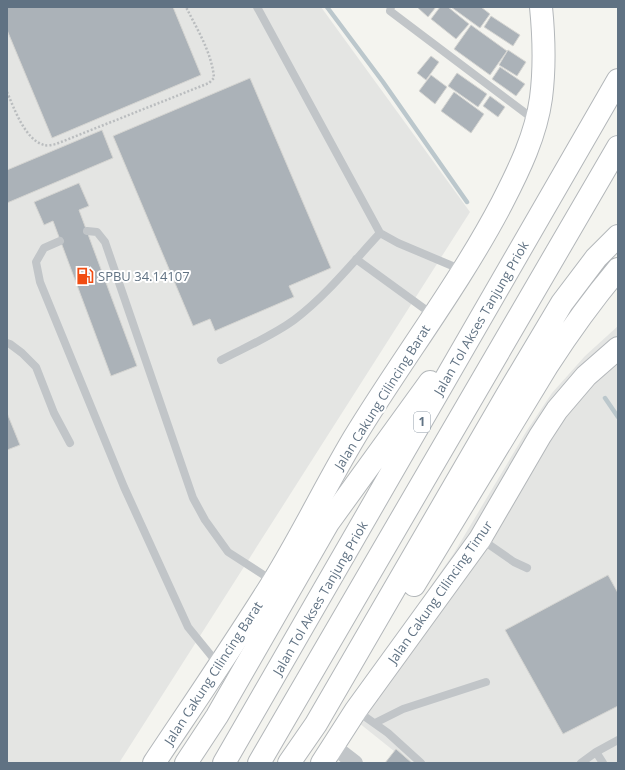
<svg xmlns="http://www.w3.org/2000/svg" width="625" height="770" viewBox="0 0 625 770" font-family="'Open Sans',sans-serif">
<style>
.built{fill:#e4e5e3}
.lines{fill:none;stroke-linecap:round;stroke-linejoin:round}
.stream{stroke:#bbc7cc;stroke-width:4.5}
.building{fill:#abb2b8;stroke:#d5d5d2}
.trunk-casing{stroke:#b3b7ba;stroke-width:24}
.motorway-casing{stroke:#b3b7ba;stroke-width:24}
.path{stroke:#babdbf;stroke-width:2.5;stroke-dasharray:2 2;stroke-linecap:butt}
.service{stroke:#c1c5c8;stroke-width:8}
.minor{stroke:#c1c5c8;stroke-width:16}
.trunk{stroke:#fff;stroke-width:22}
.motorway{stroke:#fff;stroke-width:22}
.labels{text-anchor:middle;stroke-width:4;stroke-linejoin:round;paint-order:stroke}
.shield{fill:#fff;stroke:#909ca8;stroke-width:1}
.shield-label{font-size:12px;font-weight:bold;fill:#607283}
.poi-label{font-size:13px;fill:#607283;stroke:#fff;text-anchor:start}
.street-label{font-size:13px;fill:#607283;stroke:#fff}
</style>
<rect width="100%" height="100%" fill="#f4f4ef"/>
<path class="built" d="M7,7H321L470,212L119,763H7Z
M618,326V763H409L344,711L454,553L526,432L552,393L585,356Z"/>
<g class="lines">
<path class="stream" d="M327,7L383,82L467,202
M605,398L618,417"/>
</g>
<path class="building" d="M7,7H173L201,75L52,138L7,30Z
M419,7H436L428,17L418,8Z
M440,7H448L469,24L456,39L431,19Z
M451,7H481L490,14L480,28Z
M491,16L520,35L513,46L484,27Z
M471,25L507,51L490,75L454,49Z
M508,50L526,62L517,76L499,65Z
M431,56L439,62L426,80L417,73Z
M500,67L525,84L516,96L492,79Z
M457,73L487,94L478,107L448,86Z
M431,75L447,87L435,104L419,91Z
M250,78L331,268L289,286L294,297L215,331L210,319L193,326L113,136Z
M454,92L484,114L471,133L441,111Z
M490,96L505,107L498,117L483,106Z
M102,130L113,158L7,203V170Z
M79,183L89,206L79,210L137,366L111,376L53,221L44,225L34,202Z
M7,413L20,445L7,450Z
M608,575L618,593V706L563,734L505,630Z
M396,749L412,763H385Z"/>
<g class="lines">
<g class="trunk-casing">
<path id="trunk" d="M154,763C194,703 235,643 273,582C302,535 326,485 354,438C402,359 459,285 502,203C519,170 536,135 541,98C545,67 544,37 541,7
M322,763L356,710L480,539L540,436L557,410L586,376L618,348"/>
</g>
<g class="motorway-casing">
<path id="motorway" d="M414,585L547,366C569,332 592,300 618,269
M186,763L217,716L328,523L430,382
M224,763L618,80
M259,763L618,147
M289,763L316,724L507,395L562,303L596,258L618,236"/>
</g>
<path class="path" d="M7,92C14,108 25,140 44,145C47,146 52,145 56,144L209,83L214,78C212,53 197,29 186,7"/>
<path class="service" d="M257,7L380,233L398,243L462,270
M391,7L390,11L536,121
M87,231L97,232L105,242L193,498L205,520L228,552L273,581
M60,241L44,248L36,262L40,282L124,487L188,627L218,664
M356,259L433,315
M7,343L10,344L22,353L36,367L54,413L70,443
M221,360C246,347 272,336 294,320C326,296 353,262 380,233
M481,539L514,562L527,568
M357,711L388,733L421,763
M375,723L403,709L486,682
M596,752L603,763
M581,763L596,752L618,740"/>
<path class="minor" d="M333,746L355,763"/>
<use href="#trunk" class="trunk"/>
<use href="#motorway" class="motorway"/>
</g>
<defs>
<g id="fuel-bare" transform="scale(1.38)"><path d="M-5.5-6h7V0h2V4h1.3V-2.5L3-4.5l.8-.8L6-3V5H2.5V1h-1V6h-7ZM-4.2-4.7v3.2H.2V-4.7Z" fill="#f14c12" stroke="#fff" stroke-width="2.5" paint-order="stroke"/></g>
</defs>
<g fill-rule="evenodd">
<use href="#fuel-bare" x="85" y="276"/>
</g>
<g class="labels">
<rect class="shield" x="414" y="412" width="16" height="20" rx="3"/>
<g class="shield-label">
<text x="422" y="426">1</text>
</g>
<g class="poi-label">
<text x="98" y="281">SPBU 34.14107</text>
</g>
<g class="street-label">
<text transform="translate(481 318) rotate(-60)" y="5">Jalan Tol Akses Tanjung Priok</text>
<text transform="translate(382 397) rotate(-58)" y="5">Jalan Cakung Cilincing Barat</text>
<text transform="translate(440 592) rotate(-55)" y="5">Jalan Cakung Cilincing Timur</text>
<text transform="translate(320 598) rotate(-60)" y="5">Jalan Tol Akses Tanjung Priok</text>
<text transform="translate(213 673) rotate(-57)" y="5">Jalan Cakung Cilincing Barat</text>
</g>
</g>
<rect width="625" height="770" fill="none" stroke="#607283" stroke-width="16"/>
</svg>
